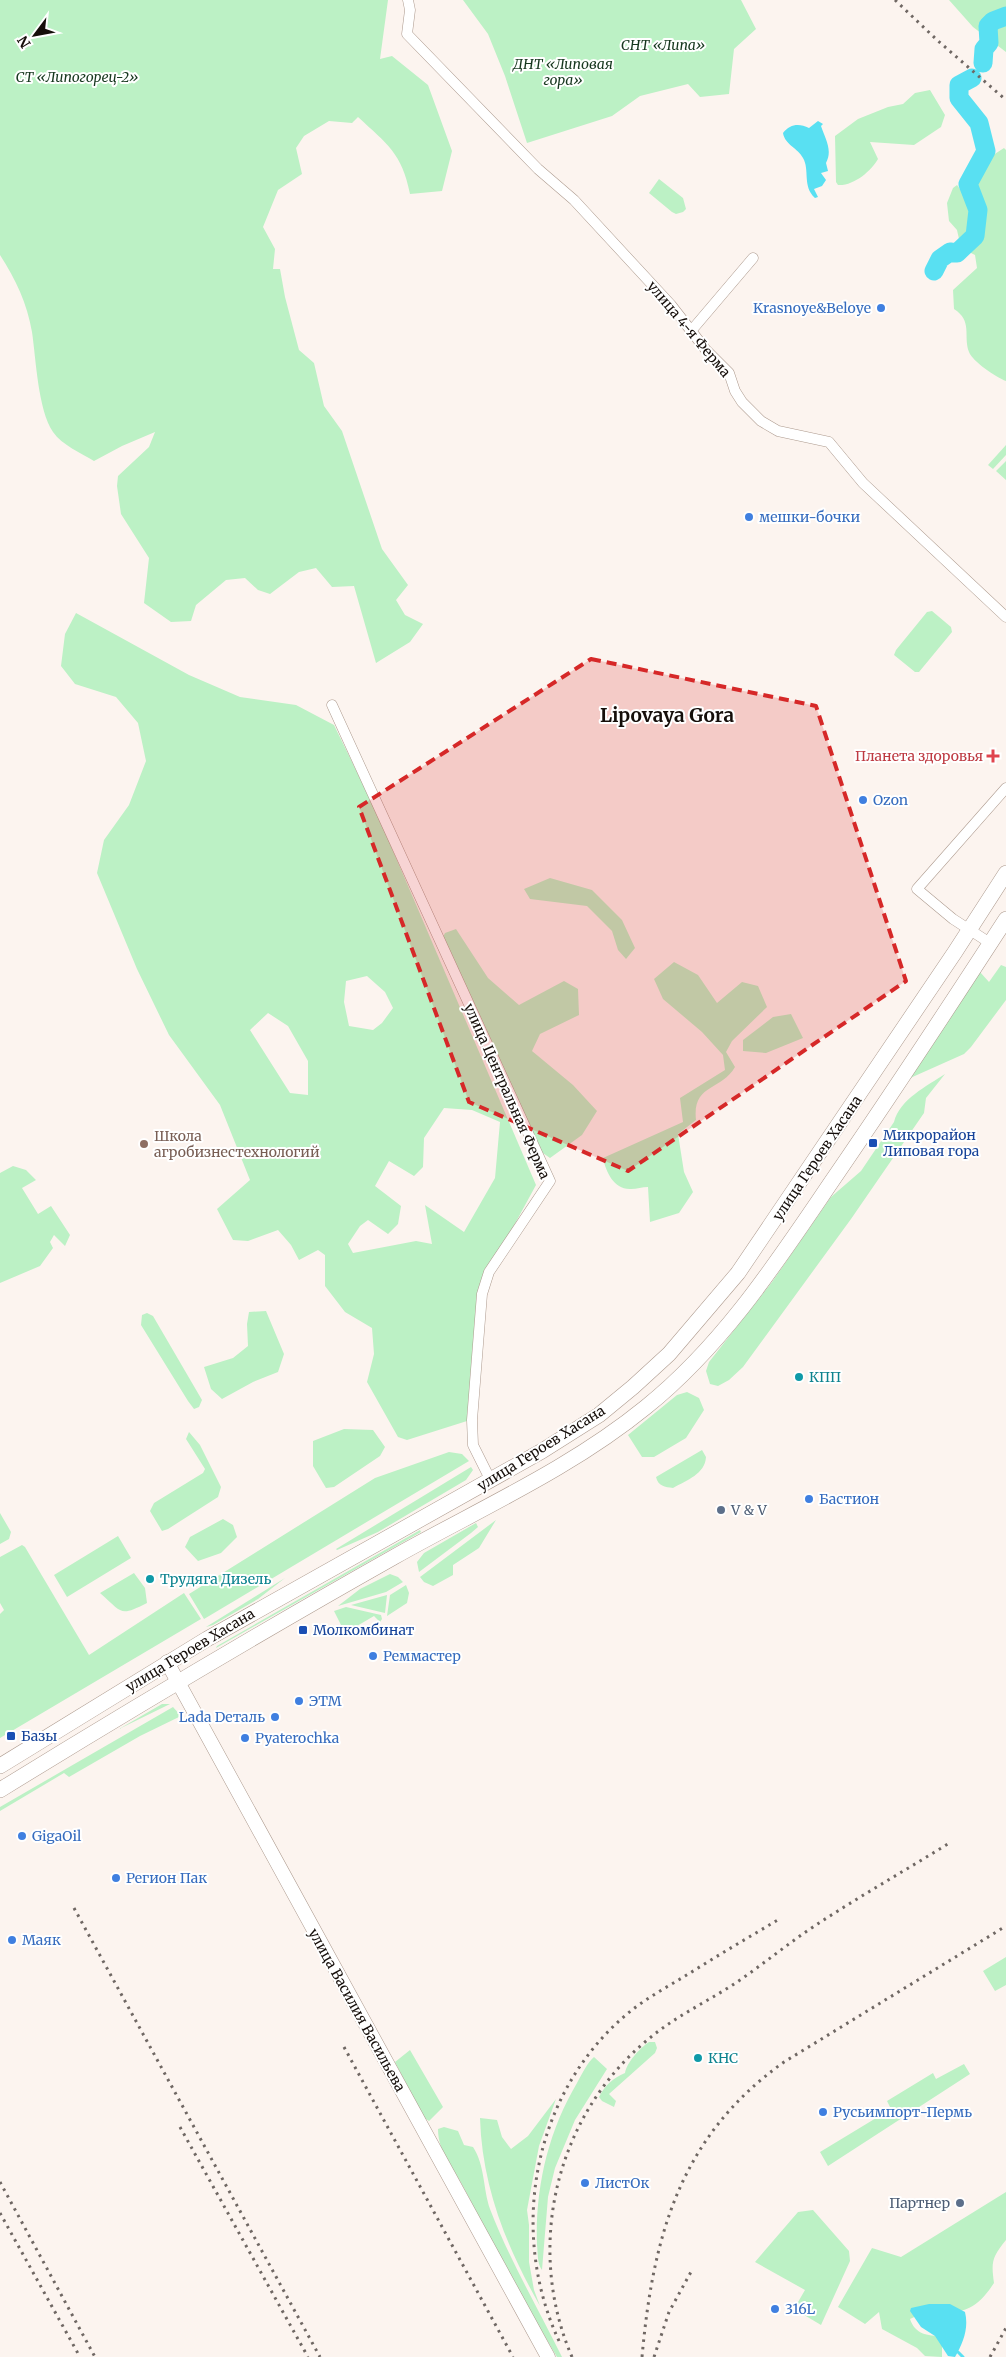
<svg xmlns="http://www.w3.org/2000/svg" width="1006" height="2357" viewBox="0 0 1006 2357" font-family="Merriweather,serif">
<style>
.green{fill:#bcf1c5;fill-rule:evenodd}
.water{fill:#59e0f2}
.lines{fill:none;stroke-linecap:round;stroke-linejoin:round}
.stream{stroke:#59e0f2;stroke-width:3}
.river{stroke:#59e0f2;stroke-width:19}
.street-casing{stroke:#ad9a8e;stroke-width:11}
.secondary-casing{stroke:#ad9a8e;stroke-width:15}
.primary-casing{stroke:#ad9a8e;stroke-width:16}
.street{stroke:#fff;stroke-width:10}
.secondary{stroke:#fff;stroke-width:14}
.primary{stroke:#fff;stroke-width:15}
.rail{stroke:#6f6763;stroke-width:3;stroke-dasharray:2.5 5;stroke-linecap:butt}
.marked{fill:#d62828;fill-opacity:0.2;stroke:#d62828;stroke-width:4;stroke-dasharray:10 6;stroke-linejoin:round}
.shop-dot{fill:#3f7fe0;stroke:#fff;stroke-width:2}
.health-dot{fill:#e0444e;stroke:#fff;stroke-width:2}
.transit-dot{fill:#1a4fb4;stroke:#fff;stroke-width:2}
.education-dot{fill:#8d6e63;stroke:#fff;stroke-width:2}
.culture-dot{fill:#0f9aa8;stroke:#fff;stroke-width:2}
.service-dot{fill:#5c6f8a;stroke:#fff;stroke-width:2}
.labels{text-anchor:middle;stroke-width:4;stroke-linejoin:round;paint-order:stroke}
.park-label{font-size:14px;font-style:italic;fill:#16371e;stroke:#fff}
.shop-label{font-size:14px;fill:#366cbe;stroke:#fff;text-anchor:start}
.street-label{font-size:14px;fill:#150e0a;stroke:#fff}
.health-label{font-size:14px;fill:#be3a42;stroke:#fff;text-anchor:end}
.transit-label{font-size:14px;fill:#164399;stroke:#fff;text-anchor:start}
.education-label{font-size:14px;fill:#785e54;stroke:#fff;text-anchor:start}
.culture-label{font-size:14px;fill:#0d838f;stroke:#fff;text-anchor:start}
.service-label{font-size:14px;fill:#4e5e75;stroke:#fff;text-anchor:start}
.district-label{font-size:19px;font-weight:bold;fill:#150e0a;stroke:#fff}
</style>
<rect width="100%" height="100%" fill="#fcf4ef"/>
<path class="green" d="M0,0H388L380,59L392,56L428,85L452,151L442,191L410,194C402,153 387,144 358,117L352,123L329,121L304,136L296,148L302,174L278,190L263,227L275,249L273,269H280L285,297L299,350L314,363L324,406L342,431L382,549L408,585L396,600L405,615L423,624L410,642L376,663L354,586L332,587L316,568L299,572L270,594L258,590L245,578L226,580L196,605L191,621L171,622L144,603L149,558L121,514L117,486L118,476L149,447L155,432L122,446L94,461C81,453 62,445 53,432C38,410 36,359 32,332C27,303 16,280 0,255Z
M463,0H741L756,29L734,49L729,94L700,97L688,84L640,96L612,116L527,143L505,76L488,34Z
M949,0H1006V52L973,27Z
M930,90L945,115L941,127L914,145L870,142L878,159C871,171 854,186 838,185L836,182L835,136L858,119L888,107L903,104L915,93Z
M1004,148L1006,150V381C996,377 973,362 969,352C963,336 973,321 954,309L953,290L977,268L975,255L961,248L957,230L949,221L947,203L953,188L957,185L972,205C975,197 972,192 974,185C977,174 984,169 987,159Z
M659,179L683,198L686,209L683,212L676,214L672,212L649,193Z
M1006,445V455L993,469L988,465Z
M1006,461V480L996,471Z
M932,611L951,627L952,632L919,672H915L894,655L896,650L927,612Z
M76,613L189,675L240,697L296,705L334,725L376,811L536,1185L505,1242L481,1293L471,1402L467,1421L407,1440L398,1437L367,1382L374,1354L372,1328L345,1312L325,1286V1255L318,1250L299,1260L291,1245L278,1230L248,1241L233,1240L217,1209L250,1180L220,1105L169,1035L137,969L97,873L104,840L129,805L146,761L138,723L116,697L75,684L61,666L65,634ZM367,976L385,992L393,1008L382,1023L373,1030L349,1026L344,1002L346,981ZM268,1013L288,1026L308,1061V1095L290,1093L250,1030ZM444,1108L472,1110L500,1122L495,1178L464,1232L425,1205L432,1244L416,1241L353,1253L348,1244L360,1226L368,1220L388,1234L398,1224L401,1206L375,1186L389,1161L414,1176L423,1167L424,1138Z
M550,878L592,890L622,920L635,948L626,959L618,950L612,931L587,906L530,899L524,889Z
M456,929L488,978L519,1005L564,981L578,989L579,1015L540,1034L532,1051L573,1085L597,1111L582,1135L550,1158L540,1151L442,939L445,933Z
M674,962L698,975L717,1003L742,982L758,986L767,1007L732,1041L726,1052L735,1067C721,1091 692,1084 696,1120L678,1134L684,1172L693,1192L679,1213L650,1222L648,1187C642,1187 637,1189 631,1189C614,1190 606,1172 603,1158L683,1122L680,1098L725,1070L723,1055L702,1032L663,999L654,979Z
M1001,965L1006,967V1000L971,1047L964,1054L908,1079L980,972L989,982Z
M791,1014L803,1038L766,1053L743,1051V1040L773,1017Z
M945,1074L926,1098L924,1113L851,1219L743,1367L729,1380L718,1386L710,1384L706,1371L709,1362L772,1282L831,1197L861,1171L894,1122C900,1099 927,1086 945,1074Z
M13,1166L26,1170L36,1180L22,1188L38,1214L51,1206L70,1235L65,1246L54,1235L50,1242L53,1248L40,1266L0,1283V1173Z
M266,1311L284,1354L278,1372L253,1382L222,1399L211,1389L204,1367L233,1358L248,1346L247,1324L249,1312Z
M147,1313L153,1316L202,1400L199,1407L194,1409L188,1401L141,1325L142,1315Z
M687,1392L699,1398L704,1410L686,1438L654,1457H642L628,1435L677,1395Z
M344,1429L373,1430L385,1447L380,1456L334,1487L326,1488L313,1466V1441Z
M189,1432L200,1445L221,1487L218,1497L168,1529L162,1531L150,1511L154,1503L203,1473L205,1469L186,1439Z
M702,1450L706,1457C705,1474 687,1480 673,1488C665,1487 658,1486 656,1477Z
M449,1452L462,1454L469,1461L204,1619L189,1594L375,1478Z
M471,1467L473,1470L466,1480L378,1532L337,1550L336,1549Z
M0,1513L11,1532L9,1539L0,1544Z
M223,1519L233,1525L237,1537L221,1553L198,1561L185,1547L190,1537Z
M496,1520L479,1548L453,1565V1575L433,1586L424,1582L420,1577Z
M476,1523L478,1527L471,1533L419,1572L417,1562L424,1553Z
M420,1530L421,1532L216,1648L217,1646Z
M118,1536L131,1558L67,1597L54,1575Z
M22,1545L25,1547L89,1655L184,1593L201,1619L0,1738V1614L4,1610L0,1603V1557Z
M134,1573L145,1588L147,1603C119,1617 123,1613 100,1593Z
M390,1574L398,1577L403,1582L386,1592L338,1606L360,1589Z
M285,1578L258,1599L213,1625L206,1627Z
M406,1585L409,1593L407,1603L387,1616L390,1595Z
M387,1595L385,1613L351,1605Z
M346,1607L381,1615L382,1619L380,1622L374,1616L345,1633L334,1611Z
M162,1704H170L119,1729Z
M173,1707L181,1716L140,1736L69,1777L64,1773L0,1811V1807Z
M1006,1957V1985L995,1991L983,1971Z
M649,2042H655L657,2048L655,2053L609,2094L616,2101L614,2107L602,2101L599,2097C605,2085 613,2078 625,2073C627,2062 640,2048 649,2042Z
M410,2050L443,2107L429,2121L423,2117L395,2062Z
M594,2057L607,2069L575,2120L555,2168L548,2197L542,2270C537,2264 538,2253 537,2245C535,2188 548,2132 577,2083C582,2074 587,2063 594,2057Z
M964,2064L970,2074L828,2166L820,2152L891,2109L887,2101L933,2073L936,2079Z
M556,2099L539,2146L527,2210L529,2225V2262L534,2290L540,2306C506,2246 482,2186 480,2118L497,2120L502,2137L511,2149L528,2136Z
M444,2127L458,2131L464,2145L473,2147C485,2165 483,2189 490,2209C510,2261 538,2308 562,2357H557C532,2314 506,2272 483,2228C477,2216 472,2202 465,2190C455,2169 438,2154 438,2129Z
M1006,2192V2240C992,2257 991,2262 994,2283C964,2329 948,2301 910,2319C915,2334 927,2336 942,2336V2357L925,2356L917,2348L882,2329L879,2312L865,2324L838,2307L872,2248L901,2257Z
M813,2210L849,2251L850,2261L821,2325L794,2309L805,2290L755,2262L798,2212Z"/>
<path class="water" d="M818,121L823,124L821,126C825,138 833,150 826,163L828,171L821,173L826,180L822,186L814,189L818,197L815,198C802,186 810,170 803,158C798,148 785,145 783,133C790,124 799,123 809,128Z
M929,2304H950L965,2312C969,2328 963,2343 955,2357L948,2356L935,2336L921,2327L910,2311L911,2308Z"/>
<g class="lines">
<path class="stream" d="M958,2352L963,2357"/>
<path class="river" d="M983,63L984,49L989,43L988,26L993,21L1006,16
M934,271L940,259L950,252L957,253L975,236L978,210L968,184L986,151L979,123L959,98V85L972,78"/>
<g class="street-casing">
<path id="street" d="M408,0L410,10L407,34L538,169L574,200L671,305L706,350L729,373L735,391L742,402L761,421L778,431L829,442L863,483L1006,617
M691,331L753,258
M332,705L550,1181L489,1272L482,1294L472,1420L473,1445L491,1481
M990,943L953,919L917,889L1006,788"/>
</g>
<g class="secondary-casing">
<path id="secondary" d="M167,1662L548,2357"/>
</g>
<g class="primary-casing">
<path id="primary" d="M0,1766L207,1639L542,1451L599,1415L633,1387L669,1354L738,1273L955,952L1006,873
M0,1790C130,1710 261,1632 394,1557C479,1509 570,1469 646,1407C723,1345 777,1262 832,1181C891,1095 949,1007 1006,919"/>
</g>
<use href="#street" class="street"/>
<use href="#secondary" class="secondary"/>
<use href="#primary" class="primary"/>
<path class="rail" d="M895,0L937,40L1006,100
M74,1908L320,2357
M344,2047L513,2357
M180,2127L308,2357
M0,2182L95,2357
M0,2213L80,2357
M559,2341C508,2231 533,2093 627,2014C646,1998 669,1986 690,1973C720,1954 751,1936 781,1918
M572,2357C524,2246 556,2113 651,2037C679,2014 711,2000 740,1980C766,1962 790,1942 816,1925C860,1896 906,1870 951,1842
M642,2357C653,2236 680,2136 784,2062L1006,1926
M654,2357L669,2312L692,2270
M990,2357L1006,2328"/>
</g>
<path class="marked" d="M591,659L816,706L906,981L628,1171L469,1102L359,807Z"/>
<g class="shop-dot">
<circle cx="881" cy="308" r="5"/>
<circle cx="749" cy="517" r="5"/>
<circle cx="863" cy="800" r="5"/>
<circle cx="809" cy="1499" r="5"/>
<circle cx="373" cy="1656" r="5"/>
<circle cx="299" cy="1701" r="5"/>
<circle cx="275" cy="1717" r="5"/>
<circle cx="245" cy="1738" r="5"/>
<circle cx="22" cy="1836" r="5"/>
<circle cx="116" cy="1878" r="5"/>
<circle cx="12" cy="1940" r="5"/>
<circle cx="823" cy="2112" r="5"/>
<circle cx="585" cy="2183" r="5"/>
<circle cx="775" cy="2309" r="5"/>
</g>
<path class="health-dot" d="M990.5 748.5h5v5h5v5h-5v5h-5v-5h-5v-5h5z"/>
<g class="transit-dot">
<rect x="868" y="1138" width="10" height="10" rx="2.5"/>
<rect x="298" y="1625" width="10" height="10" rx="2.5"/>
<rect x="6" y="1731" width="10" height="10" rx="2.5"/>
</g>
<circle class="education-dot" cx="144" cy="1144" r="5"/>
<g class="culture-dot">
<circle cx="799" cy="1377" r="5"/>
<circle cx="150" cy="1579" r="5"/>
<circle cx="698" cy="2058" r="5"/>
</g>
<g class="service-dot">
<circle cx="721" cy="1510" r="5"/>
<circle cx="960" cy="2203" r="5"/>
</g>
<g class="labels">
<g class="park-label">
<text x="663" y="50">СНТ «Липа»</text>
<text x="563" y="69">ДНТ «Липовая<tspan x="563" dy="16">гора»</tspan></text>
<text x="77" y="82">СТ «Липогорец-2»</text>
</g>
<g class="shop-label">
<text x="871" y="313" text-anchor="end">Krasnoye&amp;Beloye</text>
<text x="759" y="522">мешки-бочки</text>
<text x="873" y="805">Ozon</text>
<text x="819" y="1504">Бастион</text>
<text x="383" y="1661">Реммастер</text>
<text x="309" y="1706">ЭТМ</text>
<text x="265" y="1722" text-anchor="end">Lada Dеталь</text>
<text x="255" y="1743">Pyaterochka</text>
<text x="32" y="1841">GigaOil</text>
<text x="126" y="1883">Регион Пак</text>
<text x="22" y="1945">Маяк</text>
<text x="833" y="2117">Русьимпорт-Пермь</text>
<text x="595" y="2188">ЛистОк</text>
<text x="785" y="2314">316L</text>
</g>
<g class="street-label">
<text transform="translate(689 329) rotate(50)" y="5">улица 4-я Ферма</text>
<text transform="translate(507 1091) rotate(66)" y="5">улица Центральная Ферма</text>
<text transform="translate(817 1158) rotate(-56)" y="5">улица Героев Хасана</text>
<text transform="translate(541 1448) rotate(-32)" y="5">улица Героев Хасана</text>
<text transform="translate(190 1650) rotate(-31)" y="5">улица Героев Хасана</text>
<text transform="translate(357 2010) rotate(61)" y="5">улица Василия Васильева</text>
</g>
<g class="health-label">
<text x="983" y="761">Планета здоровья</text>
</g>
<g class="transit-label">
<text x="883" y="1140">Микрорайон<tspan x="883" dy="16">Липовая гора</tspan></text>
<text x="313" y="1635">Молкомбинат</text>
<text x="21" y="1741">Базы</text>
</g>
<g class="education-label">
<text x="154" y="1141">Школа<tspan x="154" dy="16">агробизнестехнологий</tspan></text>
</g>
<g class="culture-label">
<text x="809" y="1382">КПП</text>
<text x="160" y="1584">Трудяга Дизель</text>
<text x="708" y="2063">КНС</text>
</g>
<g class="service-label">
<text x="731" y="1515">V &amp; V</text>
<text x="950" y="2208" text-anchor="end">Партнер</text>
</g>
<g class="district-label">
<text x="667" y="722">Lipovaya Gora</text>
</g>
</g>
<g transform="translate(35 35) rotate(238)" stroke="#ffffff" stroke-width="4" paint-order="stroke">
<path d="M0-4L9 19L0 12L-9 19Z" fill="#150e0a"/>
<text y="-8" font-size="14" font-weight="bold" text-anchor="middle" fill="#150e0a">N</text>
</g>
</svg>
